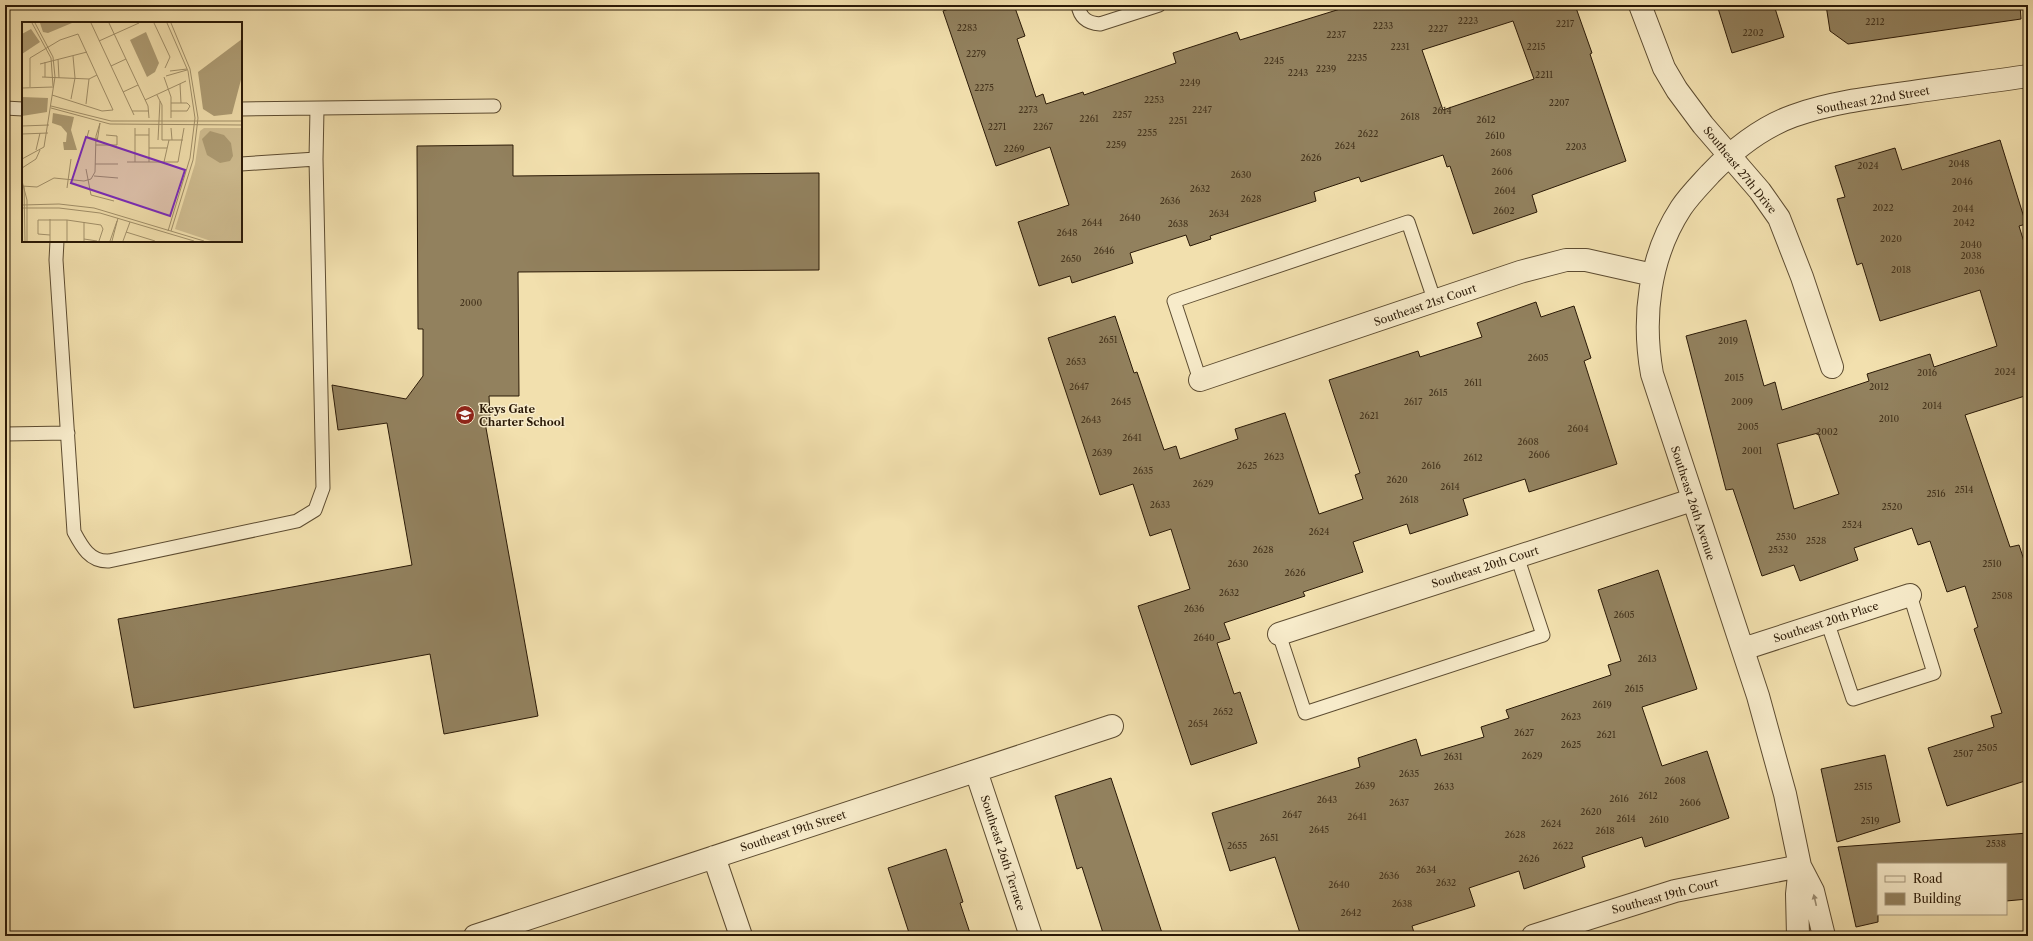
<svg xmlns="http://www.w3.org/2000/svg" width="2033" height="941" viewBox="0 0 2033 941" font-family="'Libre Caslon Text',serif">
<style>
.building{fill:#92815e;stroke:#2b1a07;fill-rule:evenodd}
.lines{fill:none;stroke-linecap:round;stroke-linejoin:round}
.lane-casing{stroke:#5d4c31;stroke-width:15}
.street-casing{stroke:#5d4c31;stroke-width:24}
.lane{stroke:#f7ebca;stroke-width:13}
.street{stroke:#f7ebca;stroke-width:22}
.oneway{fill:#9b8d72}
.labels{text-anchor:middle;stroke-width:3;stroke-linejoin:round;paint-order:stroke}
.number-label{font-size:9px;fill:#45341d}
.street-label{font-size:11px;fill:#2b1a07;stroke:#f7ebca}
.poi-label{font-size:11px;font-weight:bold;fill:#2b1a07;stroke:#f7ebca;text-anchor:start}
.inset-road{fill:none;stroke:#a2916b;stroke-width:1}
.view{fill:#7b2cbf;fill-opacity:0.15;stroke:#7b2cbf;stroke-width:2}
.inset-edge{fill:none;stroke:#2b1a07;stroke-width:2}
</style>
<rect width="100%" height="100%" fill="#f2e0ae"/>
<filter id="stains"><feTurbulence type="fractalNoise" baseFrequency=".005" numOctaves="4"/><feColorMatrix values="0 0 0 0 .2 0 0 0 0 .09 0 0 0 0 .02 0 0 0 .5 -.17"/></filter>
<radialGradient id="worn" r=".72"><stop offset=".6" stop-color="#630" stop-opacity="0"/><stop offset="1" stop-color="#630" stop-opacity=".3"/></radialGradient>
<path class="building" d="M960,5H1014L1025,36L1017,39L1036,97L1043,94L1046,104L1083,92L1084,95L1176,63L1173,53L1237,32L1240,40L1353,5H1575L1592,53L1590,54L1626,161L1532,195L1537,212L1473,234L1450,166L1447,167L1443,155L1361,182L1359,177L1314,192L1316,201L1210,236L1211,239L1190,246L1186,235L1130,253L1133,263L1072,283L1070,276L1039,286L1018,222L1069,205L1050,147L996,166L943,11ZM1513,21L1534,79L1443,110L1422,50Z
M1717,5H1774L1784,37L1732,53Z
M1826,5H2020L2021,19L1848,44L1830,31Z
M2000,140L2026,224L2019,226L2028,255V395L1965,415L2010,547L2019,545L2028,572V780L1947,806L1928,748L1994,727L1991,716L2002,713L1974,629L1978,627L1965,586L1947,592L1930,541L1918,545L1912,528L1854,548L1858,560L1800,581L1794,565L1762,576L1733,489L1726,490L1686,336L1746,320L1764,386L1775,382L1782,410L1869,381L1867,374L1930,354L1934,367L1997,346L1980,290L1880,321L1862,263L1857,265L1837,199L1845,197L1835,166L1895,148L1902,170ZM1818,433L1839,494L1794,509L1777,444Z
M513,145V176L819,173V270L518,272L519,396H489L490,415L486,428L538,716L444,734L430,654L134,708L118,619L412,565L387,423L338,430L332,385L406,399L423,376V329H418L417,146Z
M1536,302L1541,317L1574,306L1591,358L1584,361L1617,464L1529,492L1525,479L1463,499L1468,515L1410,534L1407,524L1353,542L1363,572L1303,592L1305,596L1224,623L1230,639L1217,643L1234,694L1240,692L1257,743L1191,765L1138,606L1190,589L1171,529L1150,536L1133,484L1100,495L1048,338L1115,316L1134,373L1137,372L1164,450L1176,446L1180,459L1238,439L1235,429L1285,413L1319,514L1363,499L1355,475L1360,473L1329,380L1418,351L1420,357L1482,337L1477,323Z
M1658,570L1697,689L1642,707L1662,766L1707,751L1729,818L1645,847L1642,837L1582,857L1585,867L1524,889L1519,871L1469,888L1475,906L1412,926L1415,936H1301L1275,857L1230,871L1212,813L1360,767L1358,758L1416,739L1421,756L1484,737L1481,727L1509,718L1506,710L1611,675L1608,665L1621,661L1598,590Z
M1885,755L1900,822L1837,842L1821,769Z
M1111,778L1163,936H1104L1082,867L1077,869L1055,796Z
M2028,833V899L2006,901V864H1878V922L1856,927L1838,847Z
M946,849L963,902L960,903L971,936H910L888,868Z"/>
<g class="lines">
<g class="lane-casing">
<path id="lane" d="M1078,5C1080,18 1087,23 1100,24L1159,5
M5,108L23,109
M241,109L494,106
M316,159L317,109
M57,241L56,260L74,532C82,547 90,562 109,561L297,521L315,510L323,488L316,159L241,164
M1200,380L1174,301L1408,222L1435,302
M5,434L68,433
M1827,621L1853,699L1934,673L1910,595
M1279,634L1305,713L1543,635L1517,556"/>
</g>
<g class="street-casing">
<path id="street" d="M1640,5L1664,68L1677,90L1703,125L1760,191L1779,218L1802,277L1832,367
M1200,380L1520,272L1566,260H1586L1653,275
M1279,634L1692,500
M1743,649L1910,595
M976,771L1031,936
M714,857L741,936
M475,936L1112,726
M1533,936L1675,891L1800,866
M1798,936L1797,894L1800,866
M1824,936L1813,891L1800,866L1785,794L1758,696L1652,374C1642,318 1649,257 1681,208C1689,196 1700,185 1710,174C1734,149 1760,128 1793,116C1829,103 1868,98 1906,93C1946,87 1987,82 2028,76"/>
</g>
<use href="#lane" class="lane"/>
<use href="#street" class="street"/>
</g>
<defs><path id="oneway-solid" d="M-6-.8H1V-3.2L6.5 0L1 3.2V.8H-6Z"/></defs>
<use class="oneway" href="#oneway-solid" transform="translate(1815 900) rotate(-103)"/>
<defs>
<g id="school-disc" transform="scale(1)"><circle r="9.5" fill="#8f2418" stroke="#f7ebca"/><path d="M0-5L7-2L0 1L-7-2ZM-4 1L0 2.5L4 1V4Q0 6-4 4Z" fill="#fff"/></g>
</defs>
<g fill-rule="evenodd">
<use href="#school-disc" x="465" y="415"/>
</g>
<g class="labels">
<g class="number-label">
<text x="1468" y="24">2223</text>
<text x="1875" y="25">2212</text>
<text x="1565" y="27">2217</text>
<text x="1383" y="29">2233</text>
<text x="967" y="31">2283</text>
<text x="1438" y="32">2227</text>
<text x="1753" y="36">2202</text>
<text x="1336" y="38">2237</text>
<text x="1400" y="50">2231</text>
<text x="1536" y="50">2215</text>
<text x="976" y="57">2279</text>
<text x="1357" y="61">2235</text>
<text x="1274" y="64">2245</text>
<text x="1326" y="72">2239</text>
<text x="1298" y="76">2243</text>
<text x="1544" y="78">2211</text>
<text x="1190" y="86">2249</text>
<text x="984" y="91">2275</text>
<text x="1154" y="103">2253</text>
<text x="1559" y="106">2207</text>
<text x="1028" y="113">2273</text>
<text x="1202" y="113">2247</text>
<text x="1442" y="114">2614</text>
<text x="1122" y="118">2257</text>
<text x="1410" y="120">2618</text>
<text x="1089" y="122">2261</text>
<text x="1486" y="123">2612</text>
<text x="1178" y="124">2251</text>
<text x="997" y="130">2271</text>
<text x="1043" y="130">2267</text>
<text x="1147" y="136">2255</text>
<text x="1368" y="137">2622</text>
<text x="1495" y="139">2610</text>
<text x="1116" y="148">2259</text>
<text x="1345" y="149">2624</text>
<text x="1576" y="150">2203</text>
<text x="1014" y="152">2269</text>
<text x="1501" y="156">2608</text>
<text x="1311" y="161">2626</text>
<text x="1959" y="167">2048</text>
<text x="1868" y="169">2024</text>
<text x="1502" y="175">2606</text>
<text x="1241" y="178">2630</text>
<text x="1962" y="185">2046</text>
<text x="1200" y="192">2632</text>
<text x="1505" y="194">2604</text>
<text x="1251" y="202">2628</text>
<text x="1170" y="204">2636</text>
<text x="1883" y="211">2022</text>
<text x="1963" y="212">2044</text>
<text x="1504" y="214">2602</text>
<text x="1219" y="217">2634</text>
<text x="1130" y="221">2640</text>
<text x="1092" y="226">2644</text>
<text x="1964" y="226">2042</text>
<text x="1178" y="227">2638</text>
<text x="1067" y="236">2648</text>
<text x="1891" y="242">2020</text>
<text x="1971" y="248">2040</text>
<text x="1104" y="254">2646</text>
<text x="1971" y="259">2038</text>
<text x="1071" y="262">2650</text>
<text x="1901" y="273">2018</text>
<text x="1974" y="274">2036</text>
<text x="471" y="306">2000</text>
<text x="1108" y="343">2651</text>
<text x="1728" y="344">2019</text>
<text x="1538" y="361">2605</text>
<text x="1076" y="365">2653</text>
<text x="2005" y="375">2024</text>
<text x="1927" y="376">2016</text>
<text x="1734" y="381">2015</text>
<text x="1473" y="386">2611</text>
<text x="1079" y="390">2647</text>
<text x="1879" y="390">2012</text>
<text x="1438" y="396">2615</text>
<text x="1121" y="405">2645</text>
<text x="1413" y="405">2617</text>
<text x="1742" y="405">2009</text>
<text x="1932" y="409">2014</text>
<text x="1369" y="419">2621</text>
<text x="1889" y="422">2010</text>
<text x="1091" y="423">2643</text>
<text x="1748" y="430">2005</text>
<text x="1578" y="432">2604</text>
<text x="1827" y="435">2002</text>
<text x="1132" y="441">2641</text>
<text x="1528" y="445">2608</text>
<text x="1752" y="454">2001</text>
<text x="1102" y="456">2639</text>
<text x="1539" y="458">2606</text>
<text x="1274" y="460">2623</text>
<text x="1473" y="461">2612</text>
<text x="1247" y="469">2625</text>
<text x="1431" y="469">2616</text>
<text x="1143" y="474">2635</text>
<text x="1397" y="483">2620</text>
<text x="1203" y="487">2629</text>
<text x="1450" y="490">2614</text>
<text x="1964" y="493">2514</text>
<text x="1936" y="497">2516</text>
<text x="1409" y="503">2618</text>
<text x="1160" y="508">2633</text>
<text x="1892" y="510">2520</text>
<text x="1852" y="528">2524</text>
<text x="1319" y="535">2624</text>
<text x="1786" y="540">2530</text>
<text x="1816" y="544">2528</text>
<text x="1263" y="553">2628</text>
<text x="1778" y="553">2532</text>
<text x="1238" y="567">2630</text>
<text x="1992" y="567">2510</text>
<text x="1295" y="576">2626</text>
<text x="1229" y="596">2632</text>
<text x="2002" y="599">2508</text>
<text x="1194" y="612">2636</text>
<text x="1624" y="618">2605</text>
<text x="1204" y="641">2640</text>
<text x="1647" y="662">2613</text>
<text x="1634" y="692">2615</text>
<text x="1602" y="708">2619</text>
<text x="1223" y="715">2652</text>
<text x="1571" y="720">2623</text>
<text x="1198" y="727">2654</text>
<text x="1524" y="736">2627</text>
<text x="1606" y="738">2621</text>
<text x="1571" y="748">2625</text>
<text x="1987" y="751">2505</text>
<text x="1963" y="757">2507</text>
<text x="1532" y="759">2629</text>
<text x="1453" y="760">2631</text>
<text x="1409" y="777">2635</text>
<text x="1675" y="784">2608</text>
<text x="1365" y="789">2639</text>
<text x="1444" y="790">2633</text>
<text x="1863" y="790">2515</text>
<text x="1648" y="799">2612</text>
<text x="1619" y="802">2616</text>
<text x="1327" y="803">2643</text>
<text x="1399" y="806">2637</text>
<text x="1690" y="806">2606</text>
<text x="1591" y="815">2620</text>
<text x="1292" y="818">2647</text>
<text x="1357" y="820">2641</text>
<text x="1626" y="822">2614</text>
<text x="1659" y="823">2610</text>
<text x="1870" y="824">2519</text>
<text x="1551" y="827">2624</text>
<text x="1319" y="833">2645</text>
<text x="1605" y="834">2618</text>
<text x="1515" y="838">2628</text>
<text x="1269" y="841">2651</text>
<text x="1996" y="847">2538</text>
<text x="1237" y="849">2655</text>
<text x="1563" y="849">2622</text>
<text x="1529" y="862">2626</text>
<text x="1426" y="873">2634</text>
<text x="1389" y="879">2636</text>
<text x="1446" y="886">2632</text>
<text x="1339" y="888">2640</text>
<text x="1402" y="907">2638</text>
<text x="1351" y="916">2642</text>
</g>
<g class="street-label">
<text transform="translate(1873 100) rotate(-10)" y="4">Southeast 22nd Street</text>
<text transform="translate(1740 170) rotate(51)" y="4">Southeast 27th Drive</text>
<text transform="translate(1425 305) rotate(-19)" y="4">Southeast 21st Court</text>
<text transform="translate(1693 503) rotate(72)" y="4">Southeast 26th Avenue</text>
<text transform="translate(1485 567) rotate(-18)" y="4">Southeast 20th Court</text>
<text transform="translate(1826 622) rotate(-18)" y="4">Southeast 20th Place</text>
<text transform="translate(793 831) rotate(-18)" y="4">Southeast 19th Street</text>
<text transform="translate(1003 853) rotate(72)" y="4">Southeast 26th Terrace</text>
<text transform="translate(1665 896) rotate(-15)" y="4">Southeast 19th Court</text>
</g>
<g class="poi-label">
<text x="479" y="413">Keys Gate<tspan x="479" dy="13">Charter School</tspan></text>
</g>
</g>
<g transform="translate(22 22)">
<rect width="220" height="220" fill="#f2e0ae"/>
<path d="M182,106H220V219H189L153,207L173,142L178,109Z" fill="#d0be92"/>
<path d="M18,1H50L26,11L21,10ZM9,7L18,20L0,32V12ZM124,10L137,41L133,50L125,55L108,18ZM220,17V54L210,92L192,94L181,87L176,50ZM0,75L26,76L25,90L0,94ZM31,91L52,95L49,108L55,128H42L41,120H44L45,111L39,104L30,101ZM188,109L202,113L209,121L211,134L208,139L198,141L185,133L180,117Z" fill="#ae9d75"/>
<path class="inset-road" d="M10,1L29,36L31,64M69,1L112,93M87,1L126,84L127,96M132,1L148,35L143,46M145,1L166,49L173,96L168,136L146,209M149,1L168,47L176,96L171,138L149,209M77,19L117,1M36,37L37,56M23,40V55M18,42L65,30M89,44L104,37M148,49L165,47M144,54L165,48M20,55L67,57L75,53M142,55L149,75V96M158,62L159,81M8,65V36L38,18L56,12L91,88L80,89L30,73M0,66L31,65M101,70L116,63M135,73L140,83V118M49,77L53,56L51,34M123,78L164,59M149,81H165L168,84L165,89H149M64,82L67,57M29,84L89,99H220M29,86L88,102L220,103M110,89H127M0,104L27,103M113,106V140M127,106V140M149,106L150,118M67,108L65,115L75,117M0,112L26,111M113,113H127M136,118L138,79M140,118H161M75,120L78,101M74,123H95V114L84,113M127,126H145M14,128L18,111M0,137L22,125L33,55L31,35L13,1M105,140H156L162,106M142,140L147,118M73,142H96M0,146L14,137L18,128M64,147L69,173L92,179M72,154L96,156M0,159L5,178V219M0,164L15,165L32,156L62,159L69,157L73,150L74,114L78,101M2,164L3,219M45,166L49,137M0,183L37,182L72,186L182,219M0,186H37L78,191L172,219M62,200V219M104,210L133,219M28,213L16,212V198H45L79,203L81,207L77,219M62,217L75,219M28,219V197M45,219V198M88,219L95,199M90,219L96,196M101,219L108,200"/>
<path class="view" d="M64,115L163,148L148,194L49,161Z"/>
<rect width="220" height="220" class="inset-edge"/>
</g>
<rect width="2033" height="941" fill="none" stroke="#f2e0ae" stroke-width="20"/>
<rect x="6" y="6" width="2021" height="929" fill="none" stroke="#2b1a07" stroke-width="2"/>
<rect x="10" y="10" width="2013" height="921" fill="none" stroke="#2b1a07"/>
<rect x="1877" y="863" width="130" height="52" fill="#f7ebca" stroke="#a5977c"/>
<rect x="1885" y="876" width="20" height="6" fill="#f7ebca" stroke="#a5977c"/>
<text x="1913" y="883" font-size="12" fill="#2b1a07">Road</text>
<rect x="1885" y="893" width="20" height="12" fill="#92815e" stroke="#a5977c"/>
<text x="1913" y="903" font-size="12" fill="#2b1a07">Building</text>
<rect width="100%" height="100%" filter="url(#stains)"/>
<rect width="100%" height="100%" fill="url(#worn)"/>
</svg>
